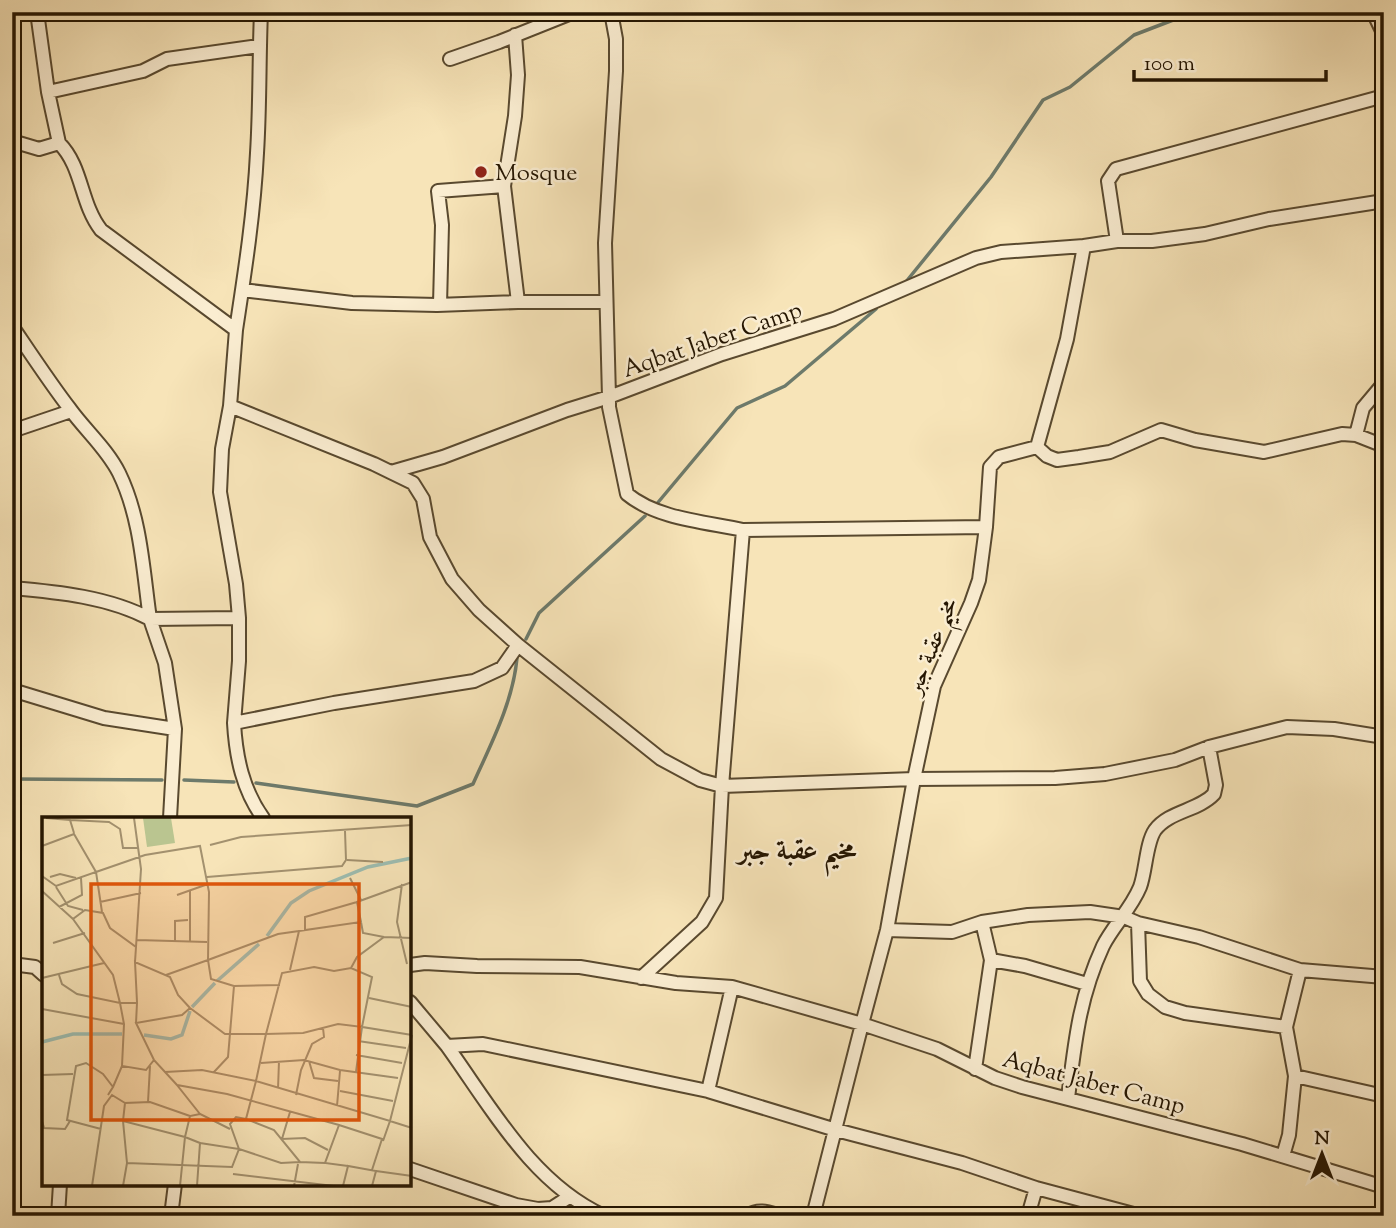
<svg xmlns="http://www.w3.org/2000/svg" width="1396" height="1228" viewBox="0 0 1396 1228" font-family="'Sorts Mill Goudy',Amiri,serif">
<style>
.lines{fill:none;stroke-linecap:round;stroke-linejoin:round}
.stream{stroke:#6d7a6b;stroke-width:3.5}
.minor-casing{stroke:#59492f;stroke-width:16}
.minor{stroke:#faedd1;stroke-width:12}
.poi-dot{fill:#8f2418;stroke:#faedd1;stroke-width:2.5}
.labels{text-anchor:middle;stroke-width:5;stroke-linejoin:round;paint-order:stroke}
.poi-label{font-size:24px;fill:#241501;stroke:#faedd1;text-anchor:start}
.street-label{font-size:24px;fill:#241501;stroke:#faedd1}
.quarter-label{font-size:28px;font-weight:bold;fill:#241501;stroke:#faedd1}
.inset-river{fill:none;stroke:#9dbeb2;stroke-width:3.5}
.inset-road{fill:none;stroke:#a3916f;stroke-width:2}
.view{fill:#de560b;fill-opacity:0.15;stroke:#de560b;stroke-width:3.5}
.inset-edge{fill:none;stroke:#241501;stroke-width:3.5}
</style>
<rect width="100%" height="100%" fill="#f7e4b8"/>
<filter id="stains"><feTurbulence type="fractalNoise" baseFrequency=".00286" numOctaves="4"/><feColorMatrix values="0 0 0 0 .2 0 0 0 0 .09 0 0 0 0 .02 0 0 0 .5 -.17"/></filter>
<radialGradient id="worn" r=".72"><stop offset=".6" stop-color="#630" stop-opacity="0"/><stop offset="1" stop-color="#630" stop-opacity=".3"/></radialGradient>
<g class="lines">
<path class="stream" d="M905,283L991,177L1043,100L1070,87L1134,35L1194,12
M655,506L737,408L785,386L876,309
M526,639L539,613L645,516
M12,779L162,780
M184,780L234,782
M256,783L417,806L473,784C491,744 513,702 517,658"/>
<g class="minor-casing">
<path id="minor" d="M37,12L48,92L59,143
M1373,12L1384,35
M515,35L518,75L515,116L504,186L518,302
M450,59L499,42L574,12
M48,92L143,71L167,59L259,46
M12,141L39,149L59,143C83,167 80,203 101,230L236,330L230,406
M1117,241L1108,181L1116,169L1384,96
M242,290L352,303L437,305L518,302H606
M440,305L442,225L438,191L504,186
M12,326C31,354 50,383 70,409C86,431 107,449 119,473C141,518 143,570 150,619
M236,330C245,271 254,213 257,153C260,106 259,59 261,12
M12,431L71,411
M1356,435L1363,408L1384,383
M1384,446L1356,435L1342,434L1264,452L1195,440L1161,430L1110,452L1079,457L1057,460L1047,456L1037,447L999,457L990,467L986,527L979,580L971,603L934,686L914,779L1055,778L1105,774L1175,760L1209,747L1287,727L1334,729L1384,737
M1037,447L1067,339L1084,246L1117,241H1152L1205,234L1269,219L1384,201
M391,472L443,457L567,410L609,397L605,243L616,71V39L611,12
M743,530L986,527
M12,588C58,592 109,597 150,619
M239,618L236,584L220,492L222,449L230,406L374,464L413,483L423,499L430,537L452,579L479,610L518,645
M12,690L104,718L175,729
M170,818L175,729L165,663L150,619L239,618V661L234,723
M263,818C243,790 236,758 234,723L334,703L474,681L502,668L518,645L661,759L700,780L722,786L914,779L887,930L862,1024L732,987L676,983L580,967L477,966L425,963L410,965
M1138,923L1140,981L1148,994L1165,1007L1185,1013L1286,1027
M887,930L952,932L982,922L1028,915L1090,912L1124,917L1138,923L1199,937L1300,970L1384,977
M991,960L1025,966L1087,984
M12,964L35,967L44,975
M1382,977L1384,886
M641,978L702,922L716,898L722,786L743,530C706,522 657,519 627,494L609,407V397L722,354L834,319L976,258L1001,252L1084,246
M410,1002L447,1046
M975,1069L991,960L982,922
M1295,1076L1384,1096
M708,1091L732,987
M1068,1098C1075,1042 1079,998 1103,946C1113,926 1131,909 1140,887C1146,871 1146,843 1155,830C1169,811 1198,811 1214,794L1216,785L1209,747
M1283,1156L1289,1135L1295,1076L1286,1027L1300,970
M410,1169L516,1205L538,1209L552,1208L569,1197
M58,1216L60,1184
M171,1216L175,1184
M604,1216C532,1183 491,1107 447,1046L483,1044L708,1091L836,1130L962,1163L1036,1188L1141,1216
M746,1216C759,1208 768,1212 781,1216
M813,1216L862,1024L937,1049L995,1078L1022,1087L1242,1144L1384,1187
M1028,1216L1036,1188"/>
</g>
<use href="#minor" class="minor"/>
</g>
<circle class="poi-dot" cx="481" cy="172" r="7"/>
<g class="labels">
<g class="poi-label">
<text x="495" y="180">Mosque</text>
</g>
<g class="street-label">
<text transform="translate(712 339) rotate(-19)" y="8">Aqbat Jaber Camp</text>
<text transform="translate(931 646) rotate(-68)" y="8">مخيم عقبة جبر</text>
<text transform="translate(1094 1082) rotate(15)" y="8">Aqbat Jaber Camp</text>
</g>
<g class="quarter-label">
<text x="797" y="859">مخيم عقبة جبر</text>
</g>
</g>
<g transform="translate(42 817)">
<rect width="369" height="369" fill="#f7e4b8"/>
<path d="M101,1H129L133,26L105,30Z" fill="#bac590"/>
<path class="inset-river" d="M225,119L249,86L267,74L326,50L370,41M175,164L217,127M150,190L173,166M102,218L129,222L140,218L148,194M0,225L31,217H80"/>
<path class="inset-road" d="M4,1L28,3L32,16M92,1L99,52L94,130M28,3L67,5L78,12L81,31H96M168,28L199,20L370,8M0,29L32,17L54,55L14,69L0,59M305,43L341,45M8,60L18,57L34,61M165,60L300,49L304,43L303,14M308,61L319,83M360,67L355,105L365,147M14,70L26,89L41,93M0,74L31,102M148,74V125M135,78L166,67M58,85L99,76M17,90L40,78L39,61M60,95L54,55L103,38L158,29L167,75L166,143L124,158M319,105L321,116L342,120M263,113V100L315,85M95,123L165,125M11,126L43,116M133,126V104L146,103M272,150L292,154L309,151L330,160L320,210L296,207L261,216L224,217L240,156ZM309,151L315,140L342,120L370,121M248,153L257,114L319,105L315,85L370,65M17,158L20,167L35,177L78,186L71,158L31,102L43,93L61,96L68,111L94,130L93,145M0,161L62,146M192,169L238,168M327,181L370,190M95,185L93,145L128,160L136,178L148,191M0,192L82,207M94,206L95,186H78L82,207L80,249L104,253L112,243L135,268M316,224L364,231M314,238L360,246M112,243L94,206L140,198L148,191L183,217H224L214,264L160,253L123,255M267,244L272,261L296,264M219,246L262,243L298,253L356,261M172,255L186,240L192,169L169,162L166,143L236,117L257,114M314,255L320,210L370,218M0,258L31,257M71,270L80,249M236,272L237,244M298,274L351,284M254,278L259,253L270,227L282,220L281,211M106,285L108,249M295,289L298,254M248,295L240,322L263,321L286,333M148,299L108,285L83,286L81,304L143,320L148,299L158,297M204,302L194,300L188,307L197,332L239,346L258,345M0,304L2,311L23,312L28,304M81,304L85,346M297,308L340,322L330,353M59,312L25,303L34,249L44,246L61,257L71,270L66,278M188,312L158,297L135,268L185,277L297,308L283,346L306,349M341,324L348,304L370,311M283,346L258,345L232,313L204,302L214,264L348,304L370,218M334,354L370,359M191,357L292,369M50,369L62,289L70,278L83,286M81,369L85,346L190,350L197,332L158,326M138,369L143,320L158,326L155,369M252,369L256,347M301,369L306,349L334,354L330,369"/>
<path class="view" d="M49,67H317V303H49Z"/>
<rect width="369" height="369" class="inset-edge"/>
</g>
<rect width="1396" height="1228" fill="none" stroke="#f7e4b8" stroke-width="42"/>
<rect x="14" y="14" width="1368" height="1200" fill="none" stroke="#241501" stroke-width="3.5"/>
<rect x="21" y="21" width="1354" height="1186" fill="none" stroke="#241501" stroke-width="2"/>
<g transform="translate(1322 1154)" stroke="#faedd1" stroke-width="5" paint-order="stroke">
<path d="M0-5L12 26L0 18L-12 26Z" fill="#241501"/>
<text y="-10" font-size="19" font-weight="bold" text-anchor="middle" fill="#241501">N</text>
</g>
<path d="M1134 70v10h192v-10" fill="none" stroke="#241501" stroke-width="3.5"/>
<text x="1144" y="70" font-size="21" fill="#241501" stroke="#faedd1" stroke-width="5" paint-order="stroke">100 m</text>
<rect width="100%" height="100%" filter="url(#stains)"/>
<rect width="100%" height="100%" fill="url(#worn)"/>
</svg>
